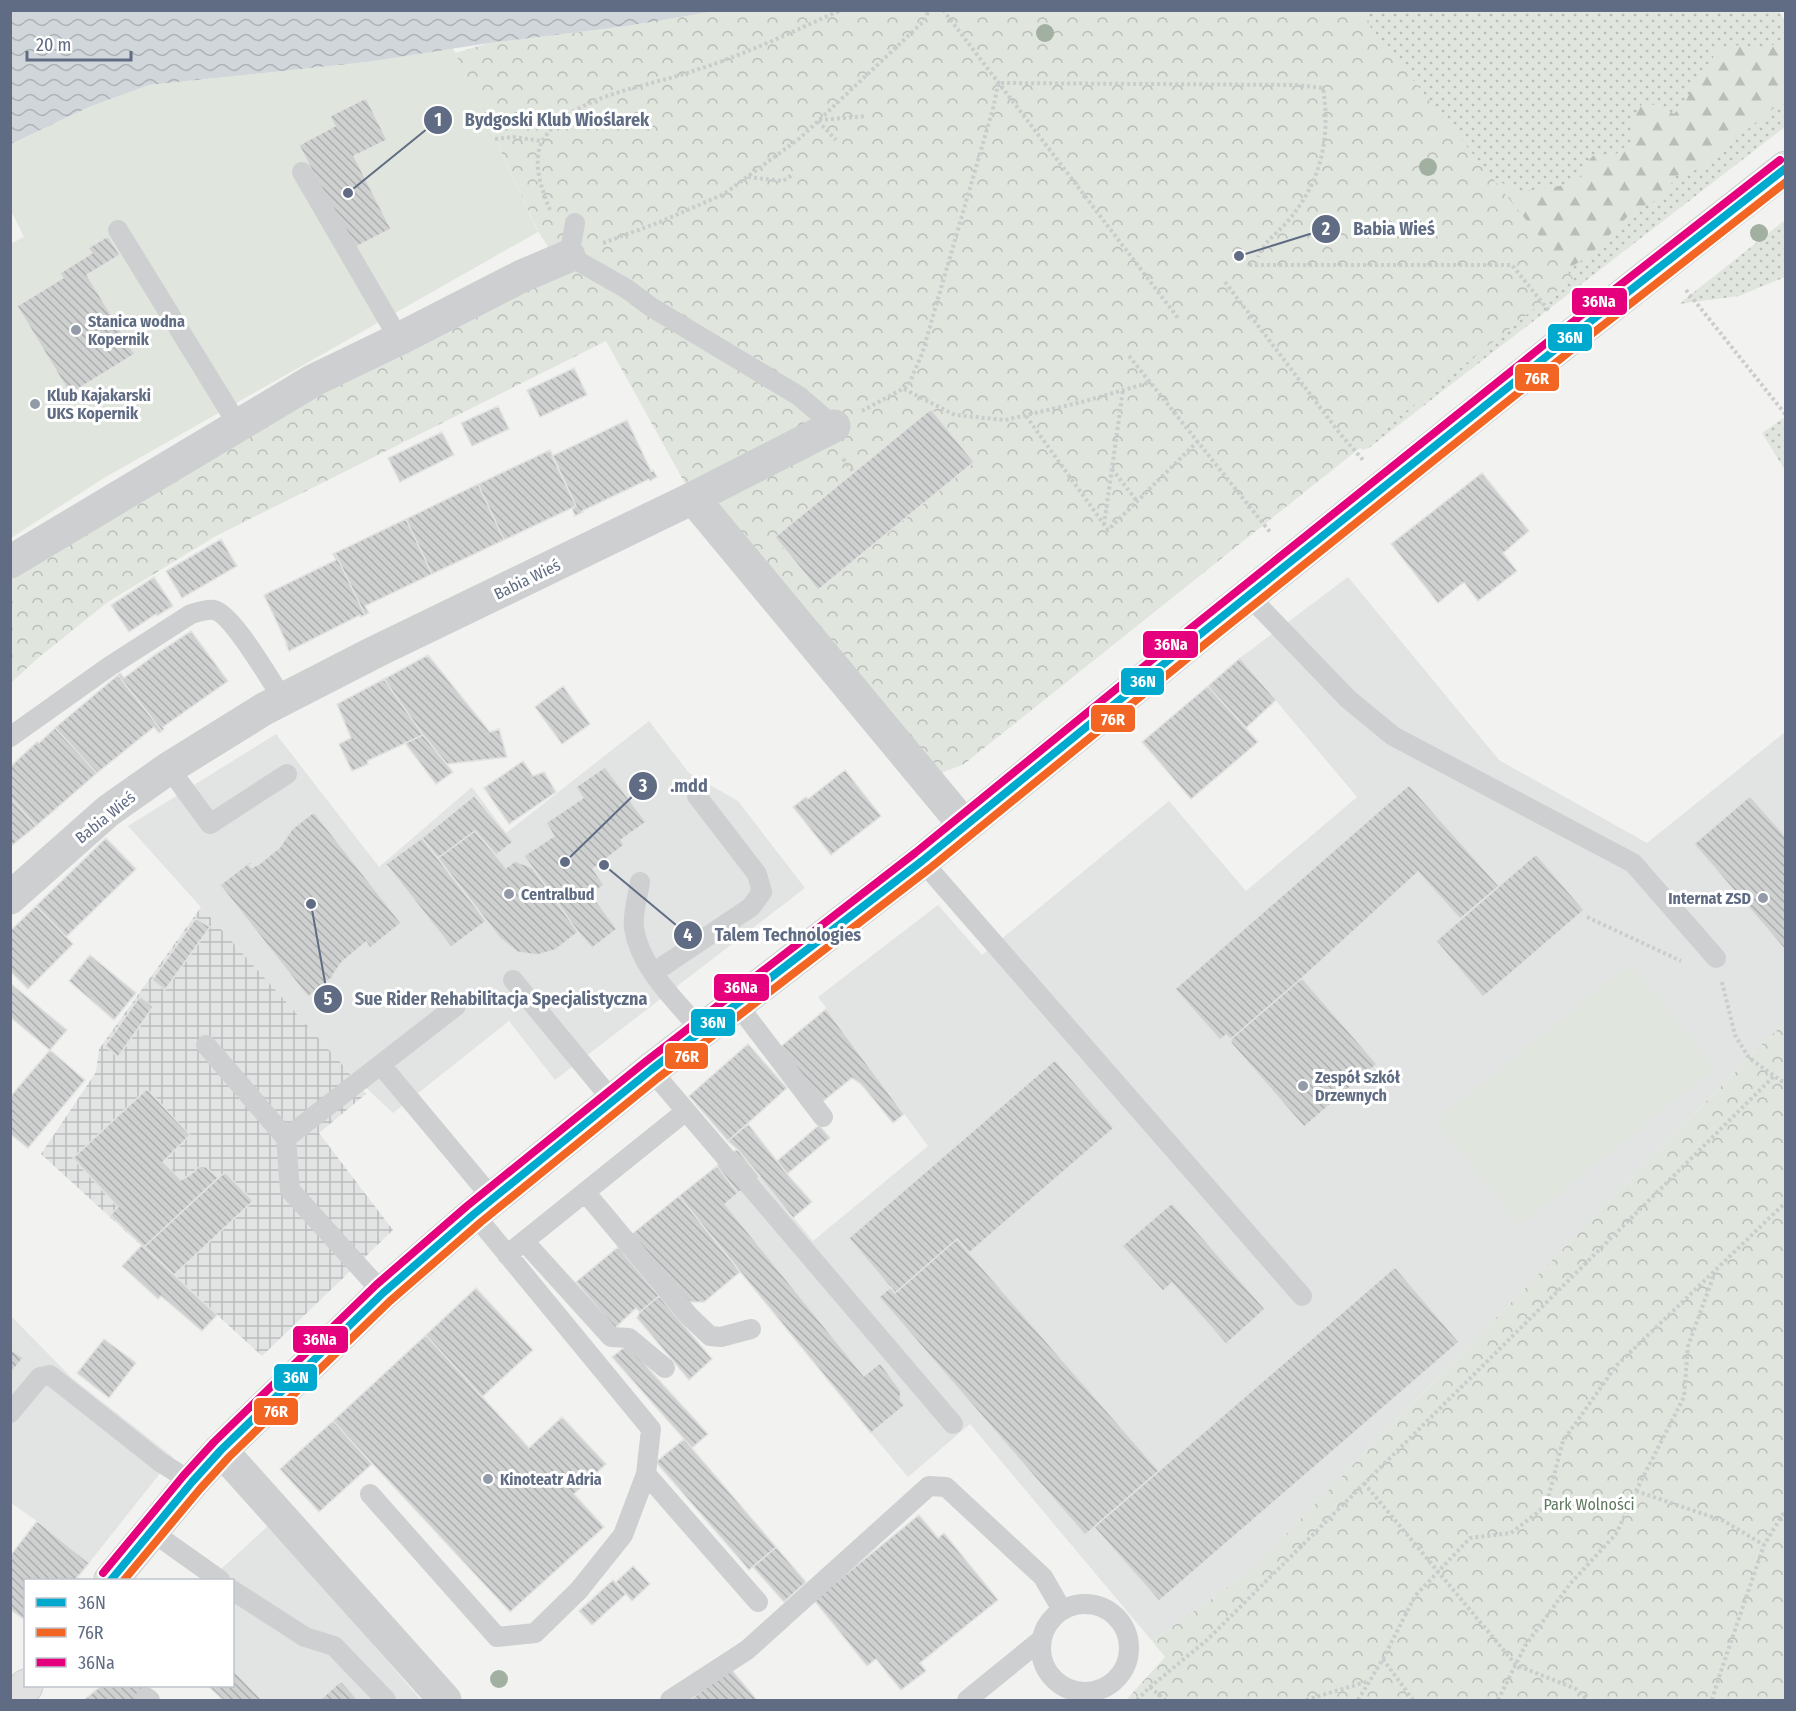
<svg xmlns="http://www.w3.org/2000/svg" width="1796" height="1711" viewBox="0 0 1796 1711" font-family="'Fira Sans Condensed',sans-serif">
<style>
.built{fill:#e2e3e3}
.industrial{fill:url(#industrial-grid)}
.grass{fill:url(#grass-dots)}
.forest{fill:url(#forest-firs)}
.park{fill:url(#park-crowns)}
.garden{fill:#e0e6de}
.water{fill:url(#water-waves)}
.building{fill:url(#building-back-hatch);stroke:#e2e2e0;stroke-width:1.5}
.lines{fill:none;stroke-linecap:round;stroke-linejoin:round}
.secondary-casing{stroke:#ced0d1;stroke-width:35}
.path{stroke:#cbcccc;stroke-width:4;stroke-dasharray:3 3;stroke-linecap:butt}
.lane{stroke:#cecfd0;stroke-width:20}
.street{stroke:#cecfd0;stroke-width:33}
.secondary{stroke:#e1e1e2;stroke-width:33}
.bus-1-casing{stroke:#fff;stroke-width:12}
.bus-2-casing{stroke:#fff;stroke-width:12}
.bus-3-casing{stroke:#fff;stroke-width:12}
.bus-1{stroke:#00a9ce;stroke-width:8}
.bus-2{stroke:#f26522;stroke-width:8}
.bus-3{stroke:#e5007d;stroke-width:8}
.tree{fill:#a2b0a1}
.poi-dot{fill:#939ba9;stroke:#fff;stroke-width:2}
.labels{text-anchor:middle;stroke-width:6;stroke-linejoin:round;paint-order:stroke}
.poi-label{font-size:16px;font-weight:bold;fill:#606c83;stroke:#fff;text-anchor:start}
.street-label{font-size:16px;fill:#606c83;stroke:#fff}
.park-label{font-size:16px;fill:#607961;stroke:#fff}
.leader{fill:none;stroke:#606c83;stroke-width:2}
.callout-dot{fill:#606c83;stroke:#fff;stroke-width:2}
.mark-label{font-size:18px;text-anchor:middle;font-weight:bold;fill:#fff}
.callout-label{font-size:18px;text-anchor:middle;font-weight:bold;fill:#606c83;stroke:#fff;stroke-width:6;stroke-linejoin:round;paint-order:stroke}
.line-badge{stroke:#fff;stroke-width:2}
.badge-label{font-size:16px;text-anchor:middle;font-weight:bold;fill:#fff}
</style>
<defs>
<pattern id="industrial-grid" width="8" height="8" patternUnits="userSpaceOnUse" patternTransform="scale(1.5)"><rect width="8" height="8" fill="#e2e3e3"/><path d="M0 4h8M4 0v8" fill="none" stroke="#bbbcbd"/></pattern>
<pattern id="grass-dots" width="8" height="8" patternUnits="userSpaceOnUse" patternTransform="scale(1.5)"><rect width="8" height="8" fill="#e0e6de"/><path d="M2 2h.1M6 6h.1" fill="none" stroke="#b9beb9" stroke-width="1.8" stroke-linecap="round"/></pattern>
<pattern id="forest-firs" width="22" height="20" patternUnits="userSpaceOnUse" patternTransform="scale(1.5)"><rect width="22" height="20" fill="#e0e6de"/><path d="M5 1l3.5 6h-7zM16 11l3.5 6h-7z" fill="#b9beb9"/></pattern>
<pattern id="park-crowns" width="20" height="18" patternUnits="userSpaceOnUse" patternTransform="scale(1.5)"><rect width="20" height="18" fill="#e0e6de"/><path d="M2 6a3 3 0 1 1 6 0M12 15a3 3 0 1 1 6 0" fill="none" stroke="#b9beb9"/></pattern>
<pattern id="water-waves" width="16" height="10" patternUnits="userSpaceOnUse" patternTransform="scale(1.5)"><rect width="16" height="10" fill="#d0d6da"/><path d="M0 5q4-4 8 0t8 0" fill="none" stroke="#acb2b6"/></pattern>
<pattern id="building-back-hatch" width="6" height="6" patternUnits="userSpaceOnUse" patternTransform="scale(1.5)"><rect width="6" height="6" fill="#cfd1d1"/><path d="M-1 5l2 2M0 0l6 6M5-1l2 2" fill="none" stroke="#abaeaf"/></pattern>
</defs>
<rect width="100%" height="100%" fill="#f2f3f0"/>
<path class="built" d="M1348,577L1499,760L1647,843L1785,732V1024L1770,1036L1248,1573L1152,1641L970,1424L908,1477L871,1433L679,1196L737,1149L813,1241L928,1146L818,997L938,905L982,955L1169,801L1246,891L1357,797L1240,658Z
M649,721L689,773L738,801L805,888L555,1080L509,1021L393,1113L347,1070L128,826L276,734L379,867L472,787L506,833Z
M10,1315L72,1378L173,1457L89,1563L37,1521L11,1503Z
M269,1525L421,1700H262L233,1669L232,1580H209Z"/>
<path class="industrial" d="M201,907L347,1070L366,1094L319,1133L393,1230L262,1356L41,1154L96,1072L99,1049Z"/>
<path class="grass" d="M1778,10L1785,21V127L1369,448L1362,450L1236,281L1318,11Z
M1785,220V277L1739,296L1679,304Z
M1785,417V470L1762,433Z"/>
<path class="forest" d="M1785,40V99L1699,169L1676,176L1663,197L1633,211L1588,257L1509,302L1479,180L1499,181L1518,192L1566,185L1584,175V165L1595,154C1610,159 1617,156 1627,144L1634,143C1626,129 1635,116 1642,104L1659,105L1674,114L1686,101L1699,74L1714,63L1713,56L1717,46L1728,51V43C1741,48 1758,48 1772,45C1777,44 1780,41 1785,40Z"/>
<path class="park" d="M714,10L1365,11L1371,28L1573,278L964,764L927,779L693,498L606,341L216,536L108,602L38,658L11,683V570L322,387L562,269L538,231L455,53L489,43L627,26Z
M1785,1024V1700H1126L1165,1657L1152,1641L1248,1573L1770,1036Z"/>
<path class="garden" d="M453,48L538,232L104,478L11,538L10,244L24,237L11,211V144L89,107L149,85L367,62Z
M1630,964L1714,1068L1520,1225L1436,1121Z"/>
<path class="water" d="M11,10H714V11L627,26L489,43L367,62L149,85L89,107L11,144Z"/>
<path class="building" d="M366,98L387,140L354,156L391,229L352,249L299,145L335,126L330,116Z
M108,236L120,255L87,275L135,354L70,394L17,306L63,278L60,273L92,253L88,248Z
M574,368L587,395L540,417L527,390Z
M498,406L509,429L472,446L461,423Z
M931,409L974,462L818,590L775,537Z
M627,420L651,471L653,470L657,477L650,481L649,479L582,511L583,512L575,516L572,508L576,506L552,456Z
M442,432L454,455L400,482L388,458Z
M550,450L576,506L504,540L478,484Z
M1482,473L1529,531L1503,553L1517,571L1478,601L1464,582L1438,603L1391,544Z
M478,484L504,540L432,574L406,519Z
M406,519L432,574L365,606L369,613L365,615L335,553Z
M221,539L237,566L182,598L166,571Z
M335,553L365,615L361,617L360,615L289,651L286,644H287L264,595L336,560L333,554Z
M154,577L173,606L157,616L156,614L129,632L111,605Z
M191,631L228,681L163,727L164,729L162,731L118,675L120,673L124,678L156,654Z
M428,655L490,732L499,729L507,757L447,764L423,735L384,679Z
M1240,658L1276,700L1246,728L1208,686Z
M118,675L162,731L159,733L154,727L97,773L55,728Z
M384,679L423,735L367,761L368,764L352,771L339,744L351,738L337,704Z
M563,686L590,724L562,744L535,707Z
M1208,686L1258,742L1191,799L1142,742Z
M55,728L97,773L36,826L10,797V767L37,742L39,743Z
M423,735L453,772L436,784L405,743Z
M523,761L533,776L544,772L556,792L509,824L484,788Z
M605,767L646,822L621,840L624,845L593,869L604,885L591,894L617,929L592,948L578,932L524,856L554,836L546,823L583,798L576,787Z
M845,770L881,816L831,855L793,807L806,797L808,799Z
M1409,785L1499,886L1460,919L1418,872L1302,978L1231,1039L1226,1035L1220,1040L1175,989Z
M474,796L513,842L496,855L475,831L438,858L422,838Z
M1750,796L1786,837V951L1694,844Z
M10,797L36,826L10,847Z
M314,812L401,923L370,948L366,942L342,962L333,975L334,976L308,997L220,885L250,862L252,864L249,865L251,868L259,864L280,847L292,829Z
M475,831L506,868L515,861L533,868L578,932L555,950L537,955L517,952L500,938L438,858Z
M106,838L136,869L66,937L36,906Z
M422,838L486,921L451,947L386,864Z
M1536,854L1584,910L1483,997L1436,941Z
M36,906L73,944L28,989L10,971V931Z
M196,918L210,927L165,990L152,980Z
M90,955L136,993L114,1020L69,981Z
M1302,978L1377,1064L1304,1127L1231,1043V1039Z
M10,983L67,1030L50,1050L10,1017Z
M140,996L153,1007L118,1057L105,1046Z
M826,1009L904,1114L893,1123L861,1084L852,1078L822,1102L779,1048Z
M748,1044L787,1088L728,1141L689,1096Z
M50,1050L85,1080L28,1148L10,1134V1097Z
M1055,1060L1114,1128L969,1253L957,1239L895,1293L849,1238Z
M147,1089L190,1135L163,1162L181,1180L190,1175L200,1166L206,1167L218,1178L144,1247L110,1215L118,1207L73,1158Z
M748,1124L787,1174L812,1202L793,1218L737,1149L728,1141Z
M819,1125L830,1138L787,1174L777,1161Z
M737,1149L760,1176L738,1193L717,1166Z
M717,1166L738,1193L725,1204L864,1376L880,1363L901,1391L900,1400L905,1405L871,1433L679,1196Z
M225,1172L253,1201L174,1275L144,1247Z
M679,1196L740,1272L704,1302H686L632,1234Z
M1172,1203L1265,1309L1226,1344L1172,1283L1163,1291L1122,1246Z
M957,1239L1159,1471L1085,1535L879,1297L891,1287L895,1293Z
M142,1245L217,1315L202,1331L161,1296L158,1299L122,1266Z
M618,1247L659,1296L640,1312L636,1308L615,1328L576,1282Z
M1395,1267L1459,1342L1159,1601L1094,1527Z
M476,1288L533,1350L482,1397L426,1335Z
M659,1296L712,1359L689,1380L637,1318L640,1312Z
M426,1335L529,1448L562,1417L606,1464L574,1494L604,1527L510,1612L333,1421Z
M104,1339L136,1363L109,1398L77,1373Z
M627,1345L708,1434L692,1448L612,1357Z
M10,1349L23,1358L10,1374Z
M333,1421L372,1464L319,1512L280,1469Z
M684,1439L776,1547L749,1570L656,1462Z
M919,1515L938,1538L944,1533L998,1600L920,1663L926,1671L901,1690L876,1659L867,1666L814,1600Z
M37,1521L89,1563L75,1580H26V1621L10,1609V1556Z
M776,1547L806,1582L784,1602L753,1567Z
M633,1566L650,1584L632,1601L616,1582Z
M613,1580L626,1594L592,1625L579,1611Z
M730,1668L757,1700H690Z
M232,1669L261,1699L259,1700H223L208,1686H232Z
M341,1681L358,1700H320Z
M101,1686H143L149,1692L143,1700H84Z"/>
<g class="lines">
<g class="secondary-casing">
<path id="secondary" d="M111,1580L192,1482L221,1450L383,1293L474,1214L651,1070L922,861L1198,636L1572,336L1786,168
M14,1700L26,1686"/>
</g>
<path class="path" d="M943,10L1178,318
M819,120L866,116
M818,121L836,140
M495,139L513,137L542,141
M748,177L783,181L792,175
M550,210C542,191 531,160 543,140C570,95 648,87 693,71C744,55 792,32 841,10
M603,243L660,222L724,194L800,138L924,21L929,10
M1249,265H1512L1549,311
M1225,282L1341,435L1364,461
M1686,290L1786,415
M1129,356L1270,532
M904,389L955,415L1005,420L1082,402L1151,382
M862,411L908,386L922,354L994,105L998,83L1296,85L1323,88C1331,138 1321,183 1287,222C1275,236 1266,239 1258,257
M1026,416L1108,530L1198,441
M843,459L854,472
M1112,469L1137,501
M1104,525L1123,390
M1587,917L1681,961
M1722,982L1735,1035L1749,1058L1781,1081H1786
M1364,1483L1516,1665L1576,1689L1588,1700
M1636,1491L1724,1521L1764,1545
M1383,1659L1415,1596L1470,1538L1511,1533L1546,1506L1563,1441L1616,1366L1786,1202
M1150,1687L1165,1700
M1137,1700L1150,1687L1207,1640L1774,1076
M1306,1700L1369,1681
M1358,1700L1383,1659L1413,1700
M1498,1700L1525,1646L1570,1584L1616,1534L1636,1491L1684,1397L1688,1346L1715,1272
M1712,1700L1719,1677L1764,1545L1786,1509"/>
<path class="lane" d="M302,172L399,339
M575,223L569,256L627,289L651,307L799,396L834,426
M118,230L238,425
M1249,596L1348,699L1393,736L1633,863L1716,958
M10,737L110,666L191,614C198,612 207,609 214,610C233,614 271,682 283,699
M169,768L210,824L287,774
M922,861L1302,1296
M640,882C638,896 632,914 634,928C640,968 676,1001 702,1031
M653,973L751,907L762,892L757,874L697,796
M513,980L613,1101
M737,1004L823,1117
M206,1045L286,1138L290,1190L383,1293
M381,1065L493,1199
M651,1070L953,1424
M286,1138L456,1006
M585,1192L689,1316L710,1336L721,1337L751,1329
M474,1214L651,1429L646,1474L758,1602
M524,1241L611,1337L629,1338L665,1368
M507,1255L686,1111
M10,1413L40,1377L50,1375L160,1462L192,1482
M370,1494L497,1637L535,1633L579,1590L623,1535L646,1474
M151,1531L220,1580
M232,1590L305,1637L334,1646L386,1700
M1041 1648a44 44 0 1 1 88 0a44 44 0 1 1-88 0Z
M146,1697L150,1700
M670,1700L747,1650L929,1486L946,1487L1043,1577L1062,1610
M967,1700L1042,1639"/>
<path class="street" d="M693,498L965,826
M10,562L314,380L399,339L522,276L569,256
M10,898L108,811L169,768L264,709L375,652L693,498L834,426
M221,1450L445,1700"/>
<use href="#secondary" class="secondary"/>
<g class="bus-1-casing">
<path id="bus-1" d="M111,1580L192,1482L221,1450L383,1293L474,1214L651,1070L922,861L1198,636L1572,336L1786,168"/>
</g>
<g class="bus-2-casing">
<path id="bus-2" d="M124,1580L200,1489L229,1457L390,1301L481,1222L658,1078L929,869L1205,644L1579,344L1786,182"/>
</g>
<g class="bus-3-casing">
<path id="bus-3" d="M103,1573L184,1475L214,1442L376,1285L467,1206L645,1062L915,853L1191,628L1565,328L1780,160"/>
</g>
<use href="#bus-1" class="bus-1"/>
<use href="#bus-2" class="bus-2"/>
<use href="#bus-3" class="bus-3"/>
</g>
<g class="tree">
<circle cx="1045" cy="33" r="9"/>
<circle cx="1428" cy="167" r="9"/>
<circle cx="1759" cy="233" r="9"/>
<circle cx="499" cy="1679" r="9"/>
</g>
<g class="poi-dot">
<circle cx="76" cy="330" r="6"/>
<circle cx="35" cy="404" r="6"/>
<circle cx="509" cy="894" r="6"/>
<circle cx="1763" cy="898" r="6"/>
<circle cx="1303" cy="1086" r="6"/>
<circle cx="488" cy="1479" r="6"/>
</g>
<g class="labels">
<g class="poi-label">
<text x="88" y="327">Stanica wodna<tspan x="88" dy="18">Kopernik</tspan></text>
<text x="47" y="401">Klub Kajakarski<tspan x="47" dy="18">UKS Kopernik</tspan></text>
<text x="521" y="900">Centralbud</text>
<text x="1751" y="904" text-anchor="end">Internat ZSD</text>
<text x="1315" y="1083">Zespół Szkół<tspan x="1315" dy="18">Drzewnych</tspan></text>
<text x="500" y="1485">Kinoteatr Adria</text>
</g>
<g class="street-label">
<text transform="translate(527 579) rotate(-26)" y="6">Babia Wieś</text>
<text transform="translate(105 817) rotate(-39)" y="6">Babia Wieś</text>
</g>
<g class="park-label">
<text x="1589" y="1510">Park Wolności</text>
</g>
</g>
<path class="leader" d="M348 193L438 120M1239 256L1326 229M565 862L643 786M604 865L688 935M311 904L328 999"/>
<g class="callout-dot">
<circle cx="348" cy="193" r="6"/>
<circle cx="1239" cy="256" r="6"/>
<circle cx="565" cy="862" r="6"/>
<circle cx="604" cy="865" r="6"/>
<circle cx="311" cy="904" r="6"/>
<circle cx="438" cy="120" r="15"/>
<circle cx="1326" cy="229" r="15"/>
<circle cx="643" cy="786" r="15"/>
<circle cx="688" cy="935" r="15"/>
<circle cx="328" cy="999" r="15"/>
</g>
<g class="mark-label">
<text x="438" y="126">1</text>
<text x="1326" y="235">2</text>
<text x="643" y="792">3</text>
<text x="688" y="941">4</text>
<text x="328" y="1005">5</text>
</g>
<g class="callout-label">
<text x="557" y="126">Bydgoski Klub Wioślarek</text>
<text x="1394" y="235">Babia Wieś</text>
<text x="689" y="792">.mdd</text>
<text x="788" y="941">Talem Technologies</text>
<text x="501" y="1005">Sue Rider Rehabilitacja Specjalistyczna</text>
</g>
<g class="line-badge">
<rect x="1571" y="287" width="57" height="29" rx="6" fill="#e5007d"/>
<rect x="1547" y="323" width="46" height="29" rx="6" fill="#00a9ce"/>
<rect x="1514" y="363" width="46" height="29" rx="6" fill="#f26522"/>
<rect x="1142" y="630" width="57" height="29" rx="6" fill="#e5007d"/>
<rect x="1120" y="667" width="45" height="29" rx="6" fill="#00a9ce"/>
<rect x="1090" y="704" width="46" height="29" rx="6" fill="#f26522"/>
<rect x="713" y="973" width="57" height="29" rx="6" fill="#e5007d"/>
<rect x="690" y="1008" width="46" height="29" rx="6" fill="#00a9ce"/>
<rect x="664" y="1042" width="45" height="28" rx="6" fill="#f26522"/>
<rect x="292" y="1325" width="57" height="29" rx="6" fill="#e5007d"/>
<rect x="273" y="1363" width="45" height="29" rx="6" fill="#00a9ce"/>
<rect x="253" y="1397" width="46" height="29" rx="6" fill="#f26522"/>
</g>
<g class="badge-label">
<text x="1599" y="307">36Na</text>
<text x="1570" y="343">36N</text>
<text x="1537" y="384">76R</text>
<text x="1171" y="650">36Na</text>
<text x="1143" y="687">36N</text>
<text x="1113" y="725">76R</text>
<text x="741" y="993">36Na</text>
<text x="713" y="1028">36N</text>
<text x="687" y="1062">76R</text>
<text x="320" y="1345">36Na</text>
<text x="296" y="1383">36N</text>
<text x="276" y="1417">76R</text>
</g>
<rect width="1796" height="1711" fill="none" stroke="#606c83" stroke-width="24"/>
<rect x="24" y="1579" width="210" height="108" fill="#ffffff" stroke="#bfc4cd" stroke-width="1.5"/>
<rect x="36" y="1598" width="30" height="9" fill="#00a9ce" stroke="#bfc4cd" stroke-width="1.5"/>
<text x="78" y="1609" font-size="18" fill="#606c83">36N</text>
<rect x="36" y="1628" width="30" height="9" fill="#f26522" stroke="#bfc4cd" stroke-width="1.5"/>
<text x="78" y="1639" font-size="18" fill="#606c83">76R</text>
<rect x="36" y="1658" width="30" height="9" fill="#e5007d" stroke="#bfc4cd" stroke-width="1.5"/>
<text x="78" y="1669" font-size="18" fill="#606c83">36Na</text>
<path d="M27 51v9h104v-9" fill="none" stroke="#606c83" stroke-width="3"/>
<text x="36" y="51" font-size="18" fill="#606c83" stroke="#ffffff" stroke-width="4.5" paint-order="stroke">20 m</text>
</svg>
